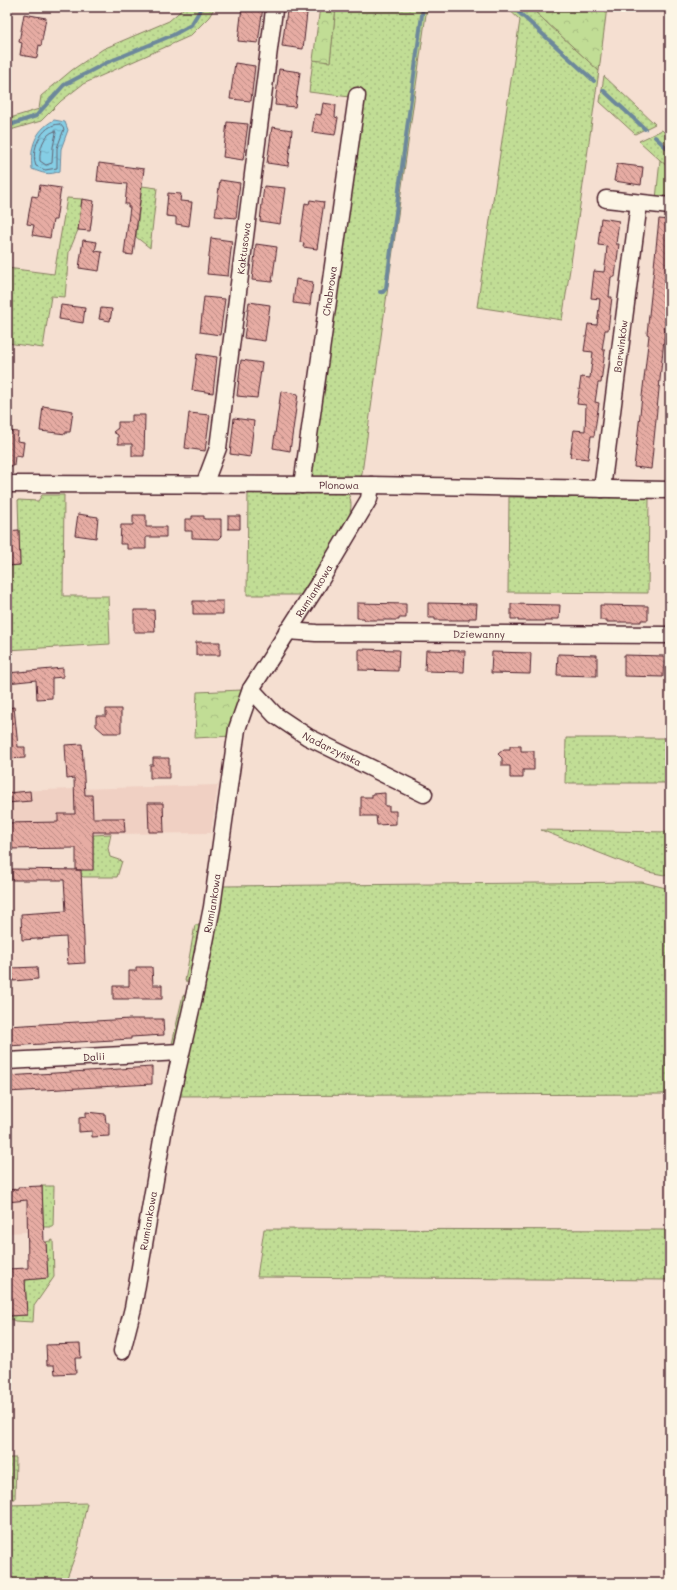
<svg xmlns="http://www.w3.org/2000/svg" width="677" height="1590" viewBox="0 0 677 1590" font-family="Mali,sans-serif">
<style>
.built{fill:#f0d0c3}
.grass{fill:url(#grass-dots);stroke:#867e60}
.forest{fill:url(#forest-crowns);stroke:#867e60}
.park{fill:#c1dd95;stroke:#867e60}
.water{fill:url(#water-ripples);stroke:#6d889b}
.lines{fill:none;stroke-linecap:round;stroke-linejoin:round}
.shore{stroke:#626575;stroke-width:1}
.stream{stroke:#6d889b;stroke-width:4}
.building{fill:url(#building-back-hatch);stroke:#4a1f2b}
.minor-casing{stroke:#4a1f2b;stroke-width:19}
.minor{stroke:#fcf5e5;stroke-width:16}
.labels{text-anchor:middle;stroke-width:3.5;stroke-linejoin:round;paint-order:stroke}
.street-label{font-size:10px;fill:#4a1f2b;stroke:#fcf5e5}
</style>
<defs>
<pattern id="grass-dots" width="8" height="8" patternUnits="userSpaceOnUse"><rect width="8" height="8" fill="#c1dd95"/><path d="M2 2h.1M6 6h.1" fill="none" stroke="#a7bd81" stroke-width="1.8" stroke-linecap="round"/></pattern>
<pattern id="forest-crowns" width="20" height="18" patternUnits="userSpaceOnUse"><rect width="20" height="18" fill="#c1dd95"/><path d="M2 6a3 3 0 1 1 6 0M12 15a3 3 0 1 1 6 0" fill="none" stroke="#a7bd81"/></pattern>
<pattern id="water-ripples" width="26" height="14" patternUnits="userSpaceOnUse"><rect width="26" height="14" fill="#85cee5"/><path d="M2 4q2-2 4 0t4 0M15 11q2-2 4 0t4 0" fill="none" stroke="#74b0c5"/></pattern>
<pattern id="building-back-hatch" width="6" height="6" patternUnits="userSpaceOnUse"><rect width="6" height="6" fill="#e6aca3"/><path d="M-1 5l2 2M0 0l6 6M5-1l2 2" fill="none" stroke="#bc8b85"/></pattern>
</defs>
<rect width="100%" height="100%" fill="#f5dfd1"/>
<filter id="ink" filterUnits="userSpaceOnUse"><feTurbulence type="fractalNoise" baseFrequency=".025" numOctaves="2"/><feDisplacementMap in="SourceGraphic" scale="8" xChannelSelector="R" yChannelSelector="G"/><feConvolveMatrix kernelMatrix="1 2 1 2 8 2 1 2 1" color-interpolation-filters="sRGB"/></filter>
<g filter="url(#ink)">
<path class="built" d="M218,785L211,833L7,835V791Z
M42,1186L43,1227L27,1226V1232L7,1233V1190L17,1189L18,1187Z"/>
<path class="grass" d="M185,7H215L209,17L190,36L83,84L61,101L41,121L7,131V119L39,109L41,96L72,70L103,49L169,21Z
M336,7H427L361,480L315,479L308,471L350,97L309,92L313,60L330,61Z
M506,7H530L599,71L581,199L562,320L477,307L520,20Z
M604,76L655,124L635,134L600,102Z
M662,130L670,138V169L639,141Z
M142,186L157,188L150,248L136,237Z
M67,198L82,199L78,230L69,252L65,297L51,296L43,348L7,343V268L54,274Z
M248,491L347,492C353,501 351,508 349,518L306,595H247Z
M42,495H64L63,596H108L110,644L7,650V566L20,565L18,500L38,501Z
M509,497L649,498L648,593L508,592Z
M566,738H670V783H565Z
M541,830L670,832V876L648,872Z
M111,834L108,848L110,857L122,861L117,877H83L76,872V870L93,869V835Z
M642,882L670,889V1094L176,1096L223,886Z
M195,925H204L193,982L185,981Z
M183,995L187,997L180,1042L172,1044Z
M42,1186H54L53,1227H43Z
M264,1229L670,1230V1280L257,1277Z
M53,1240L54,1277L34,1306L33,1322L15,1321L9,1318V1316L27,1315L25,1280L47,1278L46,1242Z
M7,1458H16L15,1499H7Z
M87,1503L78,1548L65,1583H7V1505Z"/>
<path class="forest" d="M320,7H336L330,62L313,60Z
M530,7H607L599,71Z
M242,690L232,736L195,738L197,692Z"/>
<path class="park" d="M660,160L670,169V201L656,199Z"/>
<path class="water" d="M54,120L65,122L68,130L61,149L60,171C49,176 42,173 32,169C30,148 34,131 54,120Z"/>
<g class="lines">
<path class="shore" d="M60,124L64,129L57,148V168L45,170L36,166C30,151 41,124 60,124Z
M55,131L56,133L53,147L52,163L46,165L40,161C39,150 43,134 55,131Z"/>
<path class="stream" d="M513,7L594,81
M603,90L645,129
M7,126L36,116L64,85L106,63L173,35L191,25L202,7
M655,137L670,151
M380,292H383L386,288L423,7"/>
</g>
<path class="building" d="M242,7H263L258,43L238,41Z
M287,11L307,13L303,49L282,46Z
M24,14L46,18L41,46L39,45L37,58L20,55L22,43L19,42Z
M235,63L255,66L251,101L230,99Z
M279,69L300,72L295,107L275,105Z
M323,103L336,105L335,117L338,118L335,135L312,132L315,114L321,115Z
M227,122L248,124L243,160L223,157Z
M272,127L292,130L288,166L267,163Z
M99,163L144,169L133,255L124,254L130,207H128V204H125L127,184L97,181Z
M617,164L643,167L641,185L614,181Z
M220,180L240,183L236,218L215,216Z
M40,185L61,188L56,220H53L50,238L32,235L34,225L27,224L32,196L38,197Z
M264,186L285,188L280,224L260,221Z
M168,193L181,194L180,201L192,202L189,226L176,224V217L166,216Z
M82,199L94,201L90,231L78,230Z
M310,200L324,202L317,249L303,247L304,243L300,242L305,203L309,204Z
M601,218L619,221L616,244H619L615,277H611L609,297H612L608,330H605L602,350H605L601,383H598L595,402L599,403L594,436H591L588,459L570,457L574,430L585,431L586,405L577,404L581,377L590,378L593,352L584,351L588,324L597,325L600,299L591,298L594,271L604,272L606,259L607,246L598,245Z
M659,219L670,220V280L651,469L634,467L649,335L647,334Z
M211,238L232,241L228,276L207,274Z
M83,240L97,242L95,251L102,252L99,271L79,268Z
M256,244L277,247L272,282L252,280Z
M296,279L313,282L310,305L293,303Z
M204,297L225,299L220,335L200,332Z
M249,302L270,305L265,341L244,338Z
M61,305L85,308L83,323L59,319Z
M101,308L112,309L110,321L99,319Z
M197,354L217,357L213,393L192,390Z
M241,360L262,363L257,398L237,396Z
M281,391L298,394L290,451L273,448Z
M43,406L73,411L70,432H66V434L40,431Z
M189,413L210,415L205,451L185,448Z
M132,415H145L144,456H132V444H118V435L113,432L118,428V422H132Z
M234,418L254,421L250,457L230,454Z
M7,431L18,432L17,441L24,442L22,457L15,456L14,466H7Z
M78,514L98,517L96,538L75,535Z
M133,515H146V527H166V537H146V549H127V544H120L121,525H133Z
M192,516H204V519H221V536L218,539L192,538V531H185V519H192Z
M228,516H240V529H228Z
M19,530L20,565L7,566V531Z
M193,601H223V614H193Z
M357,603L406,604V618H399V620H364V618H357Z
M428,603L477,604L476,618H469V620H435V618H428Z
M511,604L560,605L559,619H552V621H518V619H511Z
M600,605L648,606V620H641V622H607V620H600Z
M134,610H154L155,632H134Z
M196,642H220V655H196Z
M359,649L399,650L398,671L359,670Z
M426,650L465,651L464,672L425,671Z
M492,652L531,653L530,674L491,673Z
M558,654L597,655V676L557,675Z
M624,655L664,656L663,677L624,676Z
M63,668V677L52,678V698L37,699L36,680L7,683V673Z
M14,707L18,747H25V758L8,759L7,708Z
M106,709H121V733H104L96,726V716H106Z
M82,744L85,795H92L93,818H124L125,832H93V870H76V848L7,849V823L58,822V814H75L74,778L67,779L65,745Z
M510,746H521V751H534V770H523V778H510V766H502V758L498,754L504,749H510Z
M153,758H169V778H150V765H153Z
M30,791L31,801L7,803V793Z
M385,793V806H389V811H396V824L377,825L376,816H361V797H372V794Z
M148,803H163L164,832H149Z
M12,869L81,870L85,963L68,964L66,937L22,940L21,914L66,911L64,880H12Z
M37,967L38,979L13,981L12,968Z
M136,967H152L153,985H162V999H113V986H129V971H136Z
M130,1019H163L164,1035L131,1037V1039L7,1046V1026Z
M152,1067V1084L7,1092V1076Z
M86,1112L105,1114L106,1123H109V1136L92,1137V1131L79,1132V1118L86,1117Z
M42,1186L44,1242H46L48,1278L25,1280L27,1315L9,1316L7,1269L28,1268L27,1200L7,1202V1190L18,1189V1187Z
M80,1344L81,1358H75L76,1373L55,1374L54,1365H47L46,1345Z"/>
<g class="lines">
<g class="minor-casing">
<g id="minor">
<path d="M606,199L670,206"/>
<path id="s1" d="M7,484L371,485L670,490"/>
<path id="s2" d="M204,485L218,448L274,10"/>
<path id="s3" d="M302,485L357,96"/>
<path id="s4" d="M602,489L639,203"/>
<path id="s5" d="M287,631L316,633L670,635"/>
<path id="s6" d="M251,689L275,715L308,737L424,794"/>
<path id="s7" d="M7,1061L181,1052"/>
<path id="s8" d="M122,1351L133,1308L164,1128L195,992L212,907L237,729L251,689L319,583L369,499L371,485"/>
</g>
</g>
<use href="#minor" class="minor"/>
</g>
</g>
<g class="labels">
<g class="street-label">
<text dy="4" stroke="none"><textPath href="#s2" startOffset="241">Kaktusowa</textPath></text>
<text dy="4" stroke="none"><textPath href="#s3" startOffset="196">Chabrowa</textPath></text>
<text dy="4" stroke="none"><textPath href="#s4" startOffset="144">Barwinków</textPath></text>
<text dy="4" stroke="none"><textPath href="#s1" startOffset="332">Plonowa</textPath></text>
<text dy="4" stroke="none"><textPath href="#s8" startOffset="792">Rumiankowa</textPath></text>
<text dy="4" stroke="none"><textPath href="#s5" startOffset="192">Dziewanny</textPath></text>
<text dy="4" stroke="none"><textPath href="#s6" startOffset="102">Nadarzyńska</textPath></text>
<text dy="4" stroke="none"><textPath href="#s8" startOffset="457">Rumiankowa</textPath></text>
<text dy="4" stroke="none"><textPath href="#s7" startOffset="87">Dalii</textPath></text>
<text dy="4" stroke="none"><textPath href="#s8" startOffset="133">Rumiankowa</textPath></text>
</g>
</g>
<rect width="677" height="1590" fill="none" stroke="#fcf5e5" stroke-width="24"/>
<rect x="12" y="12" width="653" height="1566" fill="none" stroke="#4a1f2b" stroke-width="1.5" filter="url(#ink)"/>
</svg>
